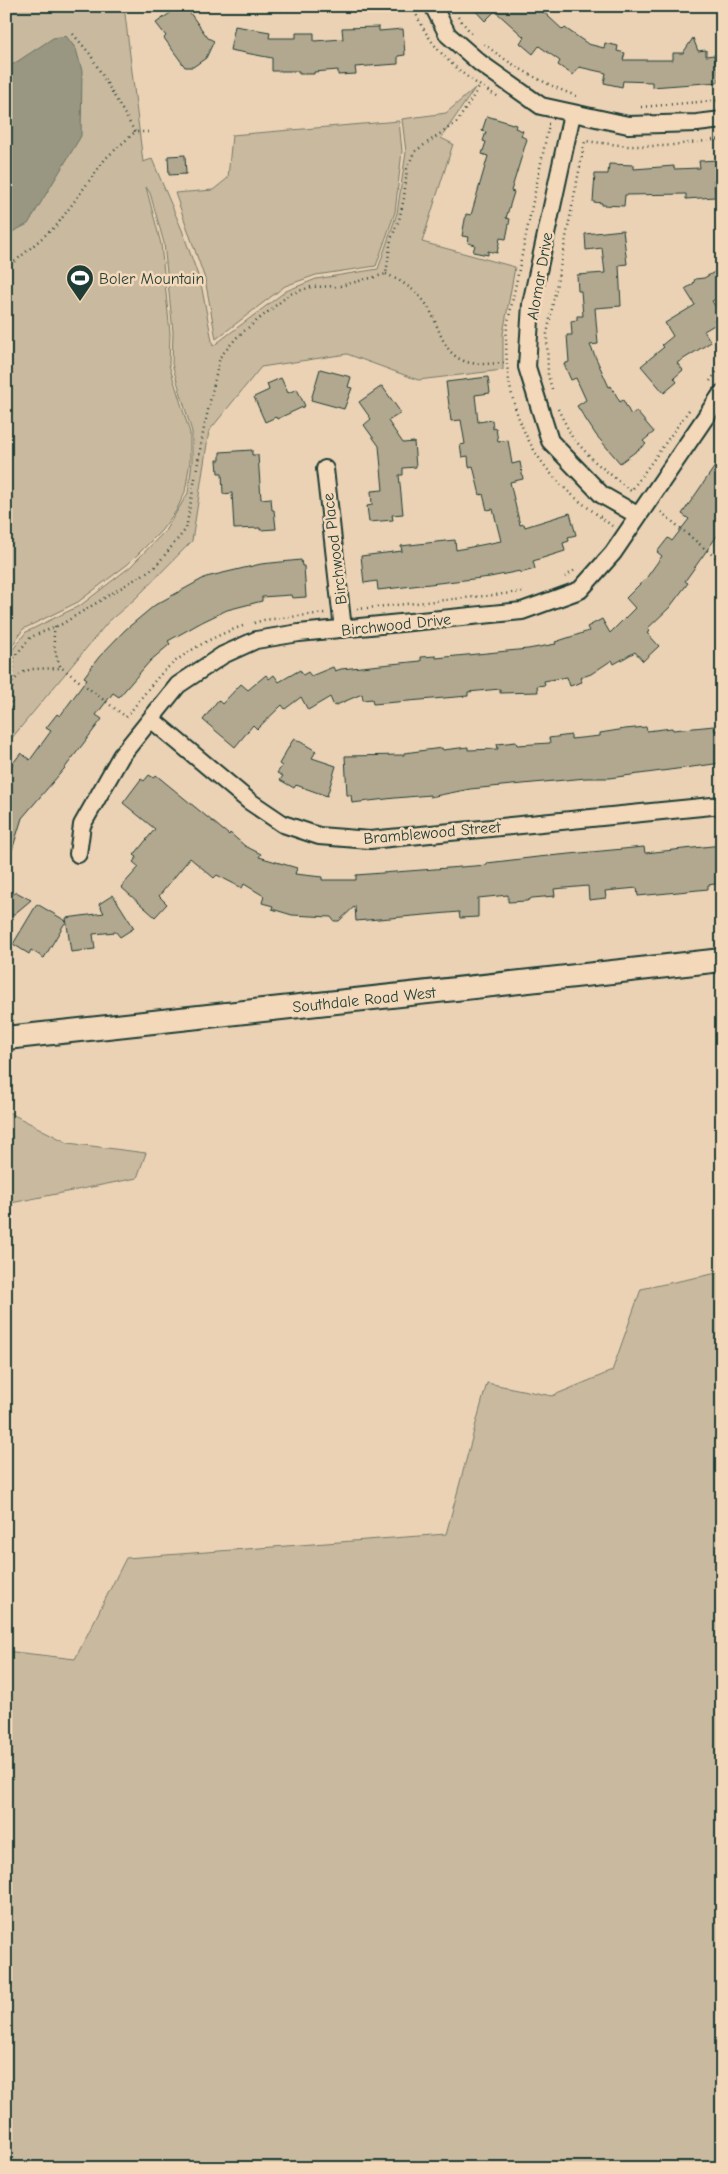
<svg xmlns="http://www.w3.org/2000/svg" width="728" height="2174" viewBox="0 0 728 2174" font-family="'Comic Neue',sans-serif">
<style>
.green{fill:#c9b99f;stroke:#747b6a}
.water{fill:#999782;stroke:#687363}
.building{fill:#b2a890;stroke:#1f3d34}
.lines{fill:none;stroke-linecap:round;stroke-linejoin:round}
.street-casing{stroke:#1f3d34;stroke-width:20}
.secondary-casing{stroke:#1f3d34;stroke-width:26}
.path{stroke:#1f3d34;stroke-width:2.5;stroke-dasharray:1 4;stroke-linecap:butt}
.street{stroke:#f3d8ba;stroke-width:16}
.secondary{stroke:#f3d8ba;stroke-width:22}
.labels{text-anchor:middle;stroke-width:5;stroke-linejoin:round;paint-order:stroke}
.street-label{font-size:16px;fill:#1f3d34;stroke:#f3d8ba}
.poi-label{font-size:16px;fill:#1f3d34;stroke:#f3d8ba;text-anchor:start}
</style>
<rect width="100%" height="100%" fill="#ebd2b5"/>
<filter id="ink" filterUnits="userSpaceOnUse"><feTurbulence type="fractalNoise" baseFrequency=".02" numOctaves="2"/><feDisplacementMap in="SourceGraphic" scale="10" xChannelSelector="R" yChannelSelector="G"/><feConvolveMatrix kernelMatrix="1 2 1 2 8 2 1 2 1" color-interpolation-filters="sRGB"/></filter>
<g filter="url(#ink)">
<path class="green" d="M6,6H124L143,162L152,159L182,230L201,284L213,346L286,291L316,279L378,269L397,213L406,152L402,119L446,113L475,88L441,138L453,144L422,242L515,267L503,334V370L418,380L347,354L261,367L209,431L192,541L136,598L108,622L6,745V676L11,652L26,632L81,605L130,567L165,531L188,493L192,462V432L172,364L173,332L164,243L150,193L146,187L161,244L170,333L169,365L190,433V461L185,492L176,511L161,531L128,564L78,602L23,629L9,651L6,663Z
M399,121L402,151L395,212L376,266L316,275L285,286L216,339L205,279L175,193L213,190L228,178L232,135Z
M6,1111L68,1143L146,1153L137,1178L6,1204Z
M722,1272V2168H6V1651L75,1659L126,1558L446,1534L487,1383L552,1396L612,1371L641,1289Z"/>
<path class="water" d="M66,36L76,49L82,71L81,136L28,224L6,235V69L53,38Z"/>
<path class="building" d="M180,6H185L208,38L214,41L206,58L193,67H185L164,38L166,36L156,23Z
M471,6H537L563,30L565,28L588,44L604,48L605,43L618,46L617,51L625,53L623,60H673V53H683L693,38L698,51L706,50V56L714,55L715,62H717L719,82L652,87V82L623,81L622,87L604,83L606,73L579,67L573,75L558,65L560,61L539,46L533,54L520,43L524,37L495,11L485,21Z
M235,26L270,32L269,38H296V33H314V41L343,39L342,28L379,27V31L403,29L405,55L398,56V64L355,67L356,74L338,75V70L314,72V74H299V71H272V58L230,50Z
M487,116L516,125L515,128L523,131L521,136L527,139L511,191L514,192L506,218L510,219L506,239L500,238L497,253L488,251V255L473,252L475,245L468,243L469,237L462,236L466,214L471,215L488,156L482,154L486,142L483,141L486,132L482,131Z
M185,155L186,174L169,175L168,156Z
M719,160L720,178L714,179L715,197L686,199V194L625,195L624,206L602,205V203L593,202L595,174H608L609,164L634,165V169L674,166V169L700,168L699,161Z
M623,230L627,264L619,265L621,306L595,308L598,344L590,345L609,387L611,386L620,402L623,400L631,415L636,411L654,432L643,441L646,444L620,463L596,435L577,406L586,400L576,378L571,380L564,364L569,362L567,335H572L571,321L577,320V316H583L581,291H578L577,275L605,273L602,248L586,250L585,234Z
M718,270L722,277V296L712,301L721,316L714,320L716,324L704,331L711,342L677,363L683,370L674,378L677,382L664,393L641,366L664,347L662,345L673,336L665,323L695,305L685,289L693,284L695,279L704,278Z
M320,369L351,377L348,387L352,388L344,409L311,400Z
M488,377L490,393L475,395L478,422L492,420L493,429L496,428L498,442L508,440L512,464L520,462L523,479L510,482L520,525L524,524L525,527L570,513L576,535L568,537L569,541L563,543L565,551L533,561L535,569L520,573V571L490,577L378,590L377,581L364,583L361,556L402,551L401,546L436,542L455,540L456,550L501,541L493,509L487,510L483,494L480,495L473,466L469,467L468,456L462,457L460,445L465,444L461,420L451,421L446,382Z
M281,378L288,393L297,389L305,406L277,419L276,417L265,422L254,397L269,390L267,384Z
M382,386L401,413L388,421L403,443L414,442L416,467L403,468V475H399L403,514L392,515L393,520L369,522L367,506L372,505L371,491L383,490L379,446L364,425L371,419L359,402Z
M252,450V455H258L261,499L271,498L272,510H274L276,529L260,530V528L234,529L232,493L223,494L222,473H218L217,460H220V452Z
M722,456V529L685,581L688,583L669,608L647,629L650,631L647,633L659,646L643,661L635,652L614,664L612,660L591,674L580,678L582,682L570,686L567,677L544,681L545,685L537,686L538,692L500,693V689L468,692V696L373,704L372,699L363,700L362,694L334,706L330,697L308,710L301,697L285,709L282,705L257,729L253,725L235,747L203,720L218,700L222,704L241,684L248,690L266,675L269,679L274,675L279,682L300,670L303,675L308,672L311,676L333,667L335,671L341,669L421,661V657L436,656V658L528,649L556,644L555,642L589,631L587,627L602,619L610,633L635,608L626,598L647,577L662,556L657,552L668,538L672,541L689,519L682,514Z
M301,560L302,566H304L306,597L292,598L291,595L262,597V601L227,610L202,622L168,641L170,644L150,661L119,697L113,693L96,715L102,719L64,769L22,818L9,860H6V772L21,753L30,760L51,731L46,728L57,714L60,716L87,679L84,677L99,657L125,630L155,605L206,577L261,564Z
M714,726L715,731L722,730V763L609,778H586L470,789L430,797V795L395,798L352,803L351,795H347L345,756L404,755V753L442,748L443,750L468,747V750L498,749L497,744L516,742L517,745L550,743L549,738L571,735V739L600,736V733L625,729L646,727L647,731L672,728L673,730Z
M294,738L316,751L312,758L336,766L327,796L296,785L294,788L280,780L283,776L277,773L282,766L279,764Z
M149,775L154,778L156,775L229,835L230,833L245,846L261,854L259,857L297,868L295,874L322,877V880H356V875L487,865V863L538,857L644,847L645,853L722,845V883L708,885V889L638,896L637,888L605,891L606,898L589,900L588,886L554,889L555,896L532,898L527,901L508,902V895L478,898V917L460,918L459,912L356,921L355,906L339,921H334L331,917L292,915L272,909L273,906L262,903L264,896L244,884L242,888L217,875L214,878L190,858L159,896L167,904L155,917L121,887L139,867L133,862L137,857L134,855L155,829L123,803L141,779L144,781Z
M16,892L31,900L6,921V900Z
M113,895L134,928L120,937L116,932L93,934L95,949L71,952L66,918L104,913L99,904Z
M37,904L66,921L44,958L31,950L29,954L13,944Z"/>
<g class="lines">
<g class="street-casing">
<path id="street" d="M433,6L448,35L480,63L541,106L628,125L697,123L722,120
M572,114L531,304L527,367L550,441L602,495L637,515
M325,469L343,629
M151,719L249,801L283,824L319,836L370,840L722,805
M78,854L82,825L121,756L178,685L223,655L256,640L299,633L522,611L580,590L613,553L722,393"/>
</g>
<g class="secondary-casing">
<path id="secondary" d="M6,1038L722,960"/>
</g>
<path class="path" d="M247,6C273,14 298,9 324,6
M413,6C427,47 462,77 499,97
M458,17L472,34
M73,34L90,54L135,132
M484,44C512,66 546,85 579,97
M641,107L722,100
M548,124H549L507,327C502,389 522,451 570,493C583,505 599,515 612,526
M6,266L12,264L57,225L106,158L135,132H148
M386,274C402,281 419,292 428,307C439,324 441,352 464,361C476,366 493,363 506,363
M710,381L722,364
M552,389L548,375L547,334L585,141L628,146H665L722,139
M558,409L572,437L594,461L631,491L689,410
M661,512L722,563
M565,577L575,570
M357,609L523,592
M254,623L264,620L325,613
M55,626C52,642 55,654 61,668
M12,682L22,673L31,669L62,668L126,717
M126,717C138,703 148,688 160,675C181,653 217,634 246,625
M6,722L11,710L14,657L31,637L62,624L155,567L186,529L204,428L220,357L238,336L290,294L311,287L340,286L386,274L391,239L399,220L404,198L407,169L414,152L457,122L480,86"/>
<use href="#street" class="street"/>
<use href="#secondary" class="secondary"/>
</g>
</g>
<defs>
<g id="stadium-pin" transform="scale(1.4375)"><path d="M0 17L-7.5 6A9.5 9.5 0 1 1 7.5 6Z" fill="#1f3d34" stroke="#f3d8ba"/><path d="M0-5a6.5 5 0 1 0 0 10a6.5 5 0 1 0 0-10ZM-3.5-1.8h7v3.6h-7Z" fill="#fff"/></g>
</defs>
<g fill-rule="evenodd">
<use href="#stadium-pin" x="80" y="278"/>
</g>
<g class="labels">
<g class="street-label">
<text transform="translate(539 276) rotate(-80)" y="6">Alomar Drive</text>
<text transform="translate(334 549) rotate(-97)" y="6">Birchwood Place</text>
<text transform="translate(396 624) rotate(-6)" y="6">Birchwood Drive</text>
<text transform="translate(432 832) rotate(-5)" y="6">Bramblewood Street</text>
<text transform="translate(364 999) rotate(-6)" y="6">Southdale Road West</text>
</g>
<g class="poi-label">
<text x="99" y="284">Boler Mountain</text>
</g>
</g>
<rect width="728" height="2174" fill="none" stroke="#f3d8ba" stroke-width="25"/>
<rect x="12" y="12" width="703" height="2149" fill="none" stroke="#1f3d34" stroke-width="2" filter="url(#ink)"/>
</svg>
